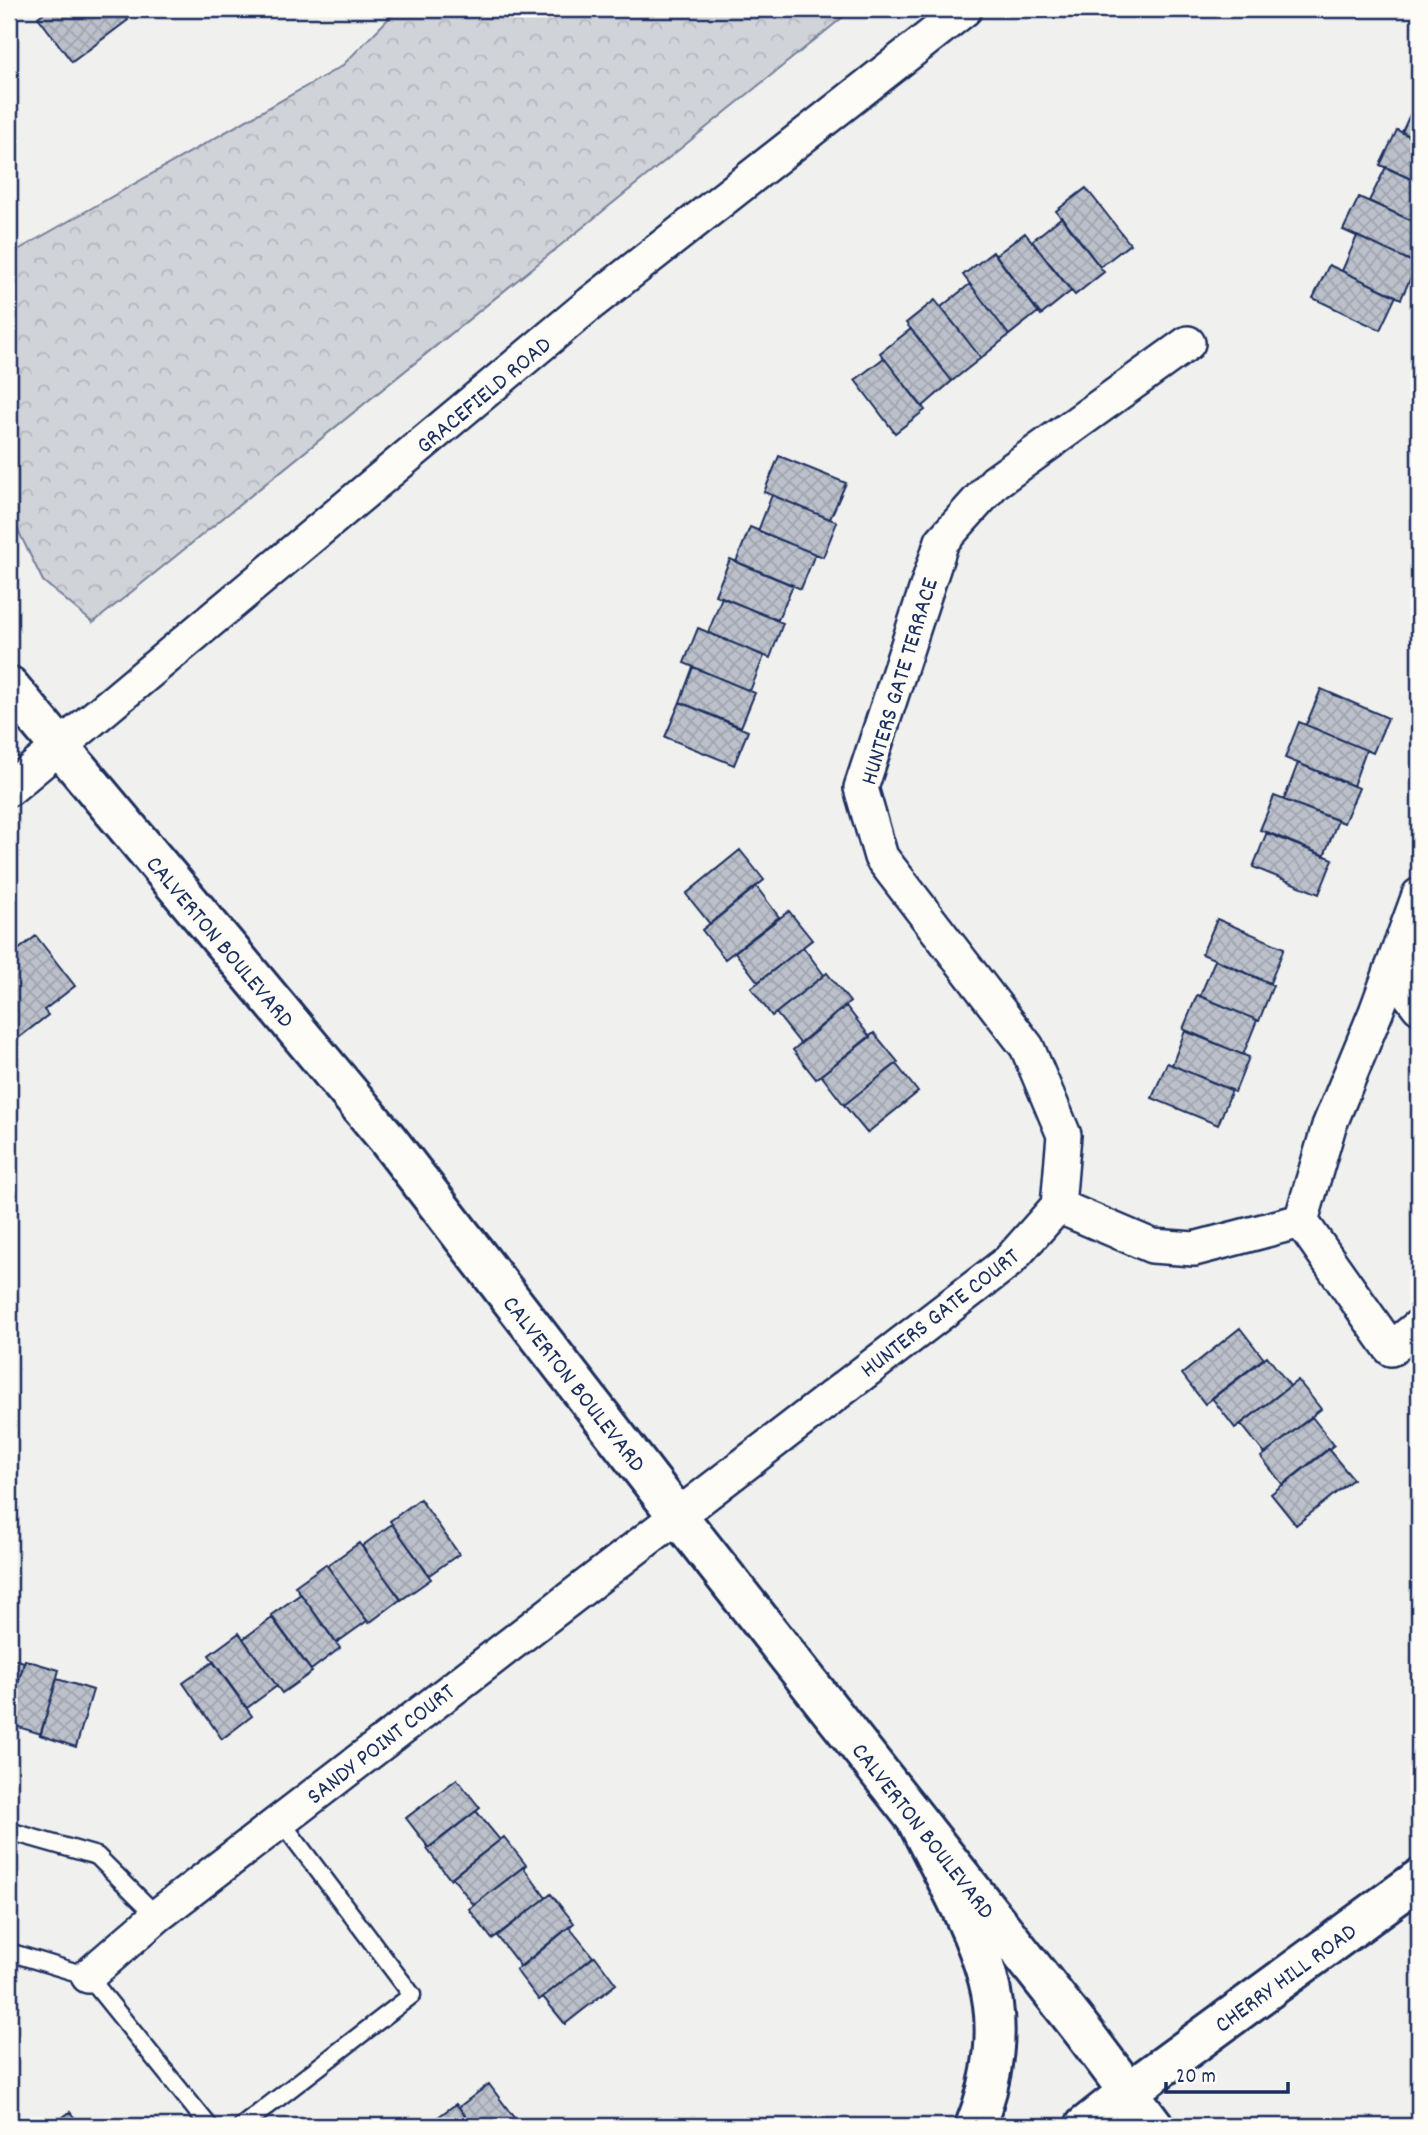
<svg xmlns="http://www.w3.org/2000/svg" width="1428" height="2135" viewBox="0 0 1428 2135" font-family="Dekko,sans-serif">
<style>
.forest{fill:url(#forest-crowns);stroke:#76819b;stroke-width:2}
.building{fill:url(#building-cross-hatch);stroke:#1b2f5e;stroke-width:2}
.lines{fill:none;stroke-linecap:round;stroke-linejoin:round}
.service-casing{stroke:#1b2f5e;stroke-width:21}
.minor-casing{stroke:#1b2f5e;stroke-width:38}
.tertiary-casing{stroke:#1b2f5e;stroke-width:44}
.primary-casing{stroke:#1b2f5e;stroke-width:44}
.service{stroke:#fdfcf7;stroke-width:16}
.minor{stroke:#fdfcf7;stroke-width:33}
.tertiary{stroke:#fdfcf7;stroke-width:38}
.primary{stroke:#fdfcf7;stroke-width:38}
.labels{text-anchor:middle;stroke-width:7;stroke-linejoin:round;paint-order:stroke}
.street-label{font-size:24px;fill:#1b2f5e;stroke:#fdfcf7}
</style>
<defs>
<pattern id="forest-crowns" width="20" height="18" patternUnits="userSpaceOnUse" patternTransform="scale(1.75)"><rect width="20" height="18" fill="#d0d3d8"/><path d="M2 6a3 3 0 1 1 6 0M12 15a3 3 0 1 1 6 0" fill="none" stroke="#b2b5bc"/></pattern>
<pattern id="building-cross-hatch" width="8" height="8" patternUnits="userSpaceOnUse" patternTransform="scale(1.75)"><rect width="8" height="8" fill="#bbc0ca"/><path d="M0 0l8 8M0 8l8-8" fill="none" stroke="#a0a5b0"/></pattern>
</defs>
<rect width="100%" height="100%" fill="#f0f0ee"/>
<filter id="ink" filterUnits="userSpaceOnUse"><feTurbulence type="fractalNoise" baseFrequency=".0143" numOctaves="2"/><feDisplacementMap in="SourceGraphic" scale="14" xChannelSelector="R" yChannelSelector="G"/><feConvolveMatrix kernelMatrix="1 2 1 2 8 2 1 2 1" color-interpolation-filters="sRGB"/></filter>
<g filter="url(#ink)">
<path class="forest" d="M398,9H853L93,623L43,581L9,512V255L342,66Z"/>
<path class="building" d="M49,9H132L124,15L128,20L72,62L38,17Z
M1417,99L1419,100V141L1402,132Z
M1397,130L1419,141V183L1380,165Z
M1386,167L1419,183V224L1369,201Z
M1086,188L1130,244L1100,267L1056,211Z
M1359,197L1419,224V244L1411,261L1343,230Z
M1062,217L1104,272L1075,295L1032,241Z
M1025,233L1071,291L1041,315L996,255Z
M1357,236L1417,264L1401,299L1342,271Z
M993,252L1038,312L1009,335L963,275Z
M1329,265L1396,296L1380,330L1313,298Z
M970,284L1009,335L981,358L941,307Z
M935,300L981,358L952,381L906,323Z
M911,329L952,381L922,407L880,353Z
M884,358L925,410L895,433L855,380Z
M779,456L846,483L830,519L764,492Z
M772,495L837,522L823,557L758,531Z
M750,527L815,554L801,589L736,562Z
M730,559L793,585L778,620L715,595Z
M722,597L783,623L770,658L708,633Z
M698,628L764,656L750,691L684,663Z
M693,667L755,693L741,727L680,702Z
M1321,689L1388,718L1373,753L1306,725Z
M680,702L748,731L734,765L665,737Z
M1299,722L1366,750L1353,786L1285,758Z
M1298,763L1359,788L1344,823L1284,800Z
M1274,796L1338,820L1324,856L1260,830Z
M1267,832L1333,859L1319,894L1253,867Z
M740,850L764,880L710,924L686,894Z
M756,886L779,917L725,959L702,930Z
M789,911L812,940L758,982L735,952Z
M1217,919L1284,948L1270,983L1202,954Z
M36,936L75,986L44,1010L48,1015L12,1043L9,1039V957Z
M803,947L824,975L772,1016L751,988Z
M1215,960L1273,985L1259,1021L1200,996Z
M827,973L850,1002L800,1043L776,1013Z
M1197,995L1257,1020L1243,1055L1183,1029Z
M846,1006L870,1037L816,1079L793,1050Z
M1185,1031L1249,1057L1235,1092L1172,1065Z
M874,1033L898,1062L844,1105L821,1075Z
M1167,1063L1232,1090L1218,1125L1152,1098Z
M896,1064L918,1092L867,1133L844,1105Z
M1240,1328L1264,1359L1205,1404L1182,1374Z
M1267,1356L1290,1386L1235,1428L1212,1398Z
M1298,1380L1321,1409L1265,1454L1241,1424Z
M1312,1417L1334,1445L1283,1485L1261,1457Z
M1328,1449L1353,1479L1296,1525L1271,1494Z
M420,1499L459,1554L429,1575L390,1521Z
M392,1524L431,1579L401,1600L362,1546Z
M359,1543L401,1599L369,1623L327,1566Z
M326,1564L367,1621L336,1643L295,1586Z
M301,1594L340,1648L311,1670L271,1615Z
M272,1618L312,1672L282,1693L243,1639Z
M239,1633L277,1686L247,1708L209,1655Z
M9,1658L24,1662L9,1715Z
M25,1660L59,1670L41,1734L9,1724V1715Z
M213,1662L252,1716L222,1739L183,1683Z
M57,1679L93,1690L76,1747L40,1735Z
M457,1779L480,1808L429,1848L406,1818Z
M476,1811L500,1840L450,1879L427,1849Z
M504,1837L526,1865L474,1905L452,1877Z
M523,1867L546,1898L492,1939L469,1909Z
M551,1894L574,1923L521,1967L497,1936Z
M569,1927L593,1957L539,2000L516,1970Z
M595,1956L616,1984L565,2024L543,1997Z
M489,2084L520,2126H473L459,2107Z
M456,2104L473,2126H428L427,2125Z
M70,2112L81,2126H51Z"/>
<g class="lines">
<g class="service-casing">
<path id="service" d="M9,1831L97,1856L157,1916
M9,1952L88,1976L209,2126
M242,2126L412,1995L280,1820"/>
</g>
<g class="minor-casing">
<path id="minor" d="M9,789L591,303L965,9
M1391,970L1419,1007
M1058,1206L1064,1135L1027,1047L881,857L861,788L942,541L995,482L1188,343
M1058,1206L1152,1246L1194,1249L1301,1221L1329,1126L1376,1012L1419,895
M1301,1221L1391,1349L1419,1326
M88,1976L157,1916L1009,1261L1058,1206"/>
</g>
<g class="tertiary-casing">
<path id="tertiary" d="M9,686L385,1136L677,1515L1085,2034L1154,2126"/>
</g>
<g class="primary-casing">
<path id="primary" d="M917,1821C942,1872 973,1924 988,1979C1001,2027 994,2080 975,2126
M1085,2126L1128,2092L1419,1879"/>
</g>
<use href="#service" class="service"/>
<use href="#minor" class="minor"/>
<use href="#tertiary" class="tertiary"/>
<use href="#primary" class="primary"/>
</g>
</g>
<g class="labels">
<g class="street-label">
<text transform="translate(483 394) rotate(-40)" y="8">GRACEFIELD ROAD</text>
<text transform="translate(898 681) rotate(-73)" y="8">HUNTERS GATE TERRACE</text>
<text transform="translate(221 941) rotate(50)" y="8">CALVERTON BOULEVARD</text>
<text transform="translate(939 1312) rotate(-38)" y="8">HUNTERS GATE COURT</text>
<text transform="translate(575 1383) rotate(52)" y="8">CALVERTON BOULEVARD</text>
<text transform="translate(380 1743) rotate(-38)" y="8">SANDY POINT COURT</text>
<text transform="translate(924 1830) rotate(52)" y="8">CALVERTON BOULEVARD</text>
<text transform="translate(1285 1977) rotate(-36)" y="8">CHERRY HILL ROAD</text>
</g>
</g>
<rect width="1428" height="2135" fill="none" stroke="#fdfcf7" stroke-width="35"/>
<rect x="18" y="18" width="1393" height="2100" fill="none" stroke="#1b2f5e" stroke-width="2.5" filter="url(#ink)"/>
<path d="M1166 2082v10h122v-10" fill="none" stroke="#1b2f5e" stroke-width="3.5"/>
<text x="1176" y="2082" font-size="21" fill="#1b2f5e" stroke="#fdfcf7" stroke-width="5" paint-order="stroke">20 m</text>
</svg>
